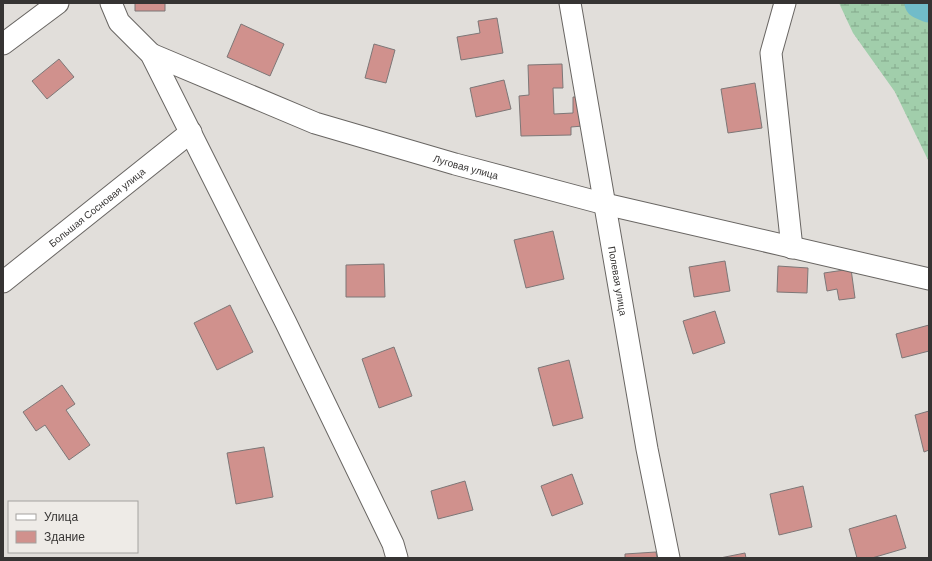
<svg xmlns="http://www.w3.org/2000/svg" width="932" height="561" viewBox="0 0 932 561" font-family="'DM Sans',sans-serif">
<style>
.wetland{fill:url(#wetland-marsh)}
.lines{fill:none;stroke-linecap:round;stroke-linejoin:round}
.river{stroke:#71bcc9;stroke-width:31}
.building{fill:#d0918d;stroke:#7d7777}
.minor-casing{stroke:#696663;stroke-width:23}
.minor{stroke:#fff;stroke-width:21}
.labels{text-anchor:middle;stroke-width:3;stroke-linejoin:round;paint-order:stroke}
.street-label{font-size:10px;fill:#363433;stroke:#eeebe7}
</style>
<defs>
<pattern id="wetland-marsh" width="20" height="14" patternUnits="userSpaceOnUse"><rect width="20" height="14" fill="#a1ceab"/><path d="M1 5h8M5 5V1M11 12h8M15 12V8" fill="none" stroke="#84a88c"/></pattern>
</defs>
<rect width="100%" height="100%" fill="#e1deda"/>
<path class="wetland" d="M839,3H929V162L895,92L853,33Z"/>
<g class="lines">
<path class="river" d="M920,3L929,7"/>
</g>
<path class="building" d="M135,3H165V11H135Z
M497,18L503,53L461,60L457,37L480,33L478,21Z
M241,24L284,44L270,76L227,57Z
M374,44L395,50L386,83L365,78Z
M59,59L74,77L47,99L32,81Z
M562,64L563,88H553L554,114L573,113V97H583V126L571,127V135L521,136L519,96L529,95L528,65Z
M504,80L511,109L476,117L470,88Z
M755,83L762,128L728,133L721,89Z
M553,231L564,279L526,288L514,240Z
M725,261L730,291L694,297L689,267Z
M384,264L385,297H346V265Z
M778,266L808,268L807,293L777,292Z
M851,269L855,298L839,300L837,289L827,291L824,273Z
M230,305L253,352L217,370L194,323Z
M715,311L725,343L693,354L683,321Z
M929,325V351L902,358L896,334Z
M394,347L412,396L379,408L362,359Z
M569,360L583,418L553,426L538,368Z
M62,385L75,404L66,410L90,445L69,460L45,425L36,431L23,412Z
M929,411V450L924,452L915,415Z
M264,447L273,497L236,504L227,453Z
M572,474L583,504L552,516L541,486Z
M465,481L473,510L438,519L431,491Z
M803,486L812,527L779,535L770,494Z
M896,515L906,548L872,558H857L849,529Z
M656,552L657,558H625V554Z
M745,553L746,558H720Z"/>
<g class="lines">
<g class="minor-casing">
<g id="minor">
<path d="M111,3L119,22L151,54L286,323L393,544L397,558"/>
<path id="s1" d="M570,3L647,449L669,558"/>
<path d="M785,3L771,53L792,248"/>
<path d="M3,44L58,3"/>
<path id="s2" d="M151,54L315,123L455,164L605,204L929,279"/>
<path id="s3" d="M3,282L191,132"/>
</g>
</g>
<use href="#minor" class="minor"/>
</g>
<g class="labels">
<g class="street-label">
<text dy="4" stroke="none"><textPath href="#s2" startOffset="335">Луговая улица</textPath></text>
<text dy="4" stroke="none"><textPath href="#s3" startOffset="120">Большая Сосновая улица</textPath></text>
<text dy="4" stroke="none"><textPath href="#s1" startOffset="282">Полевая улица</textPath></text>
</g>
</g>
<rect width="932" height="561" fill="none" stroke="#363433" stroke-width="8"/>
<rect x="8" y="501" width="130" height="52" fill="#eeebe7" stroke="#a4a29f"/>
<rect x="16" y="514" width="20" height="6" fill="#ffffff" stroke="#a4a29f"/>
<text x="44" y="521" font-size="12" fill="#363433">Улица</text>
<rect x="16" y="531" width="20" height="12" fill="#d0918d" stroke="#a4a29f"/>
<text x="44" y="541" font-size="12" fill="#363433">Здание</text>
</svg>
